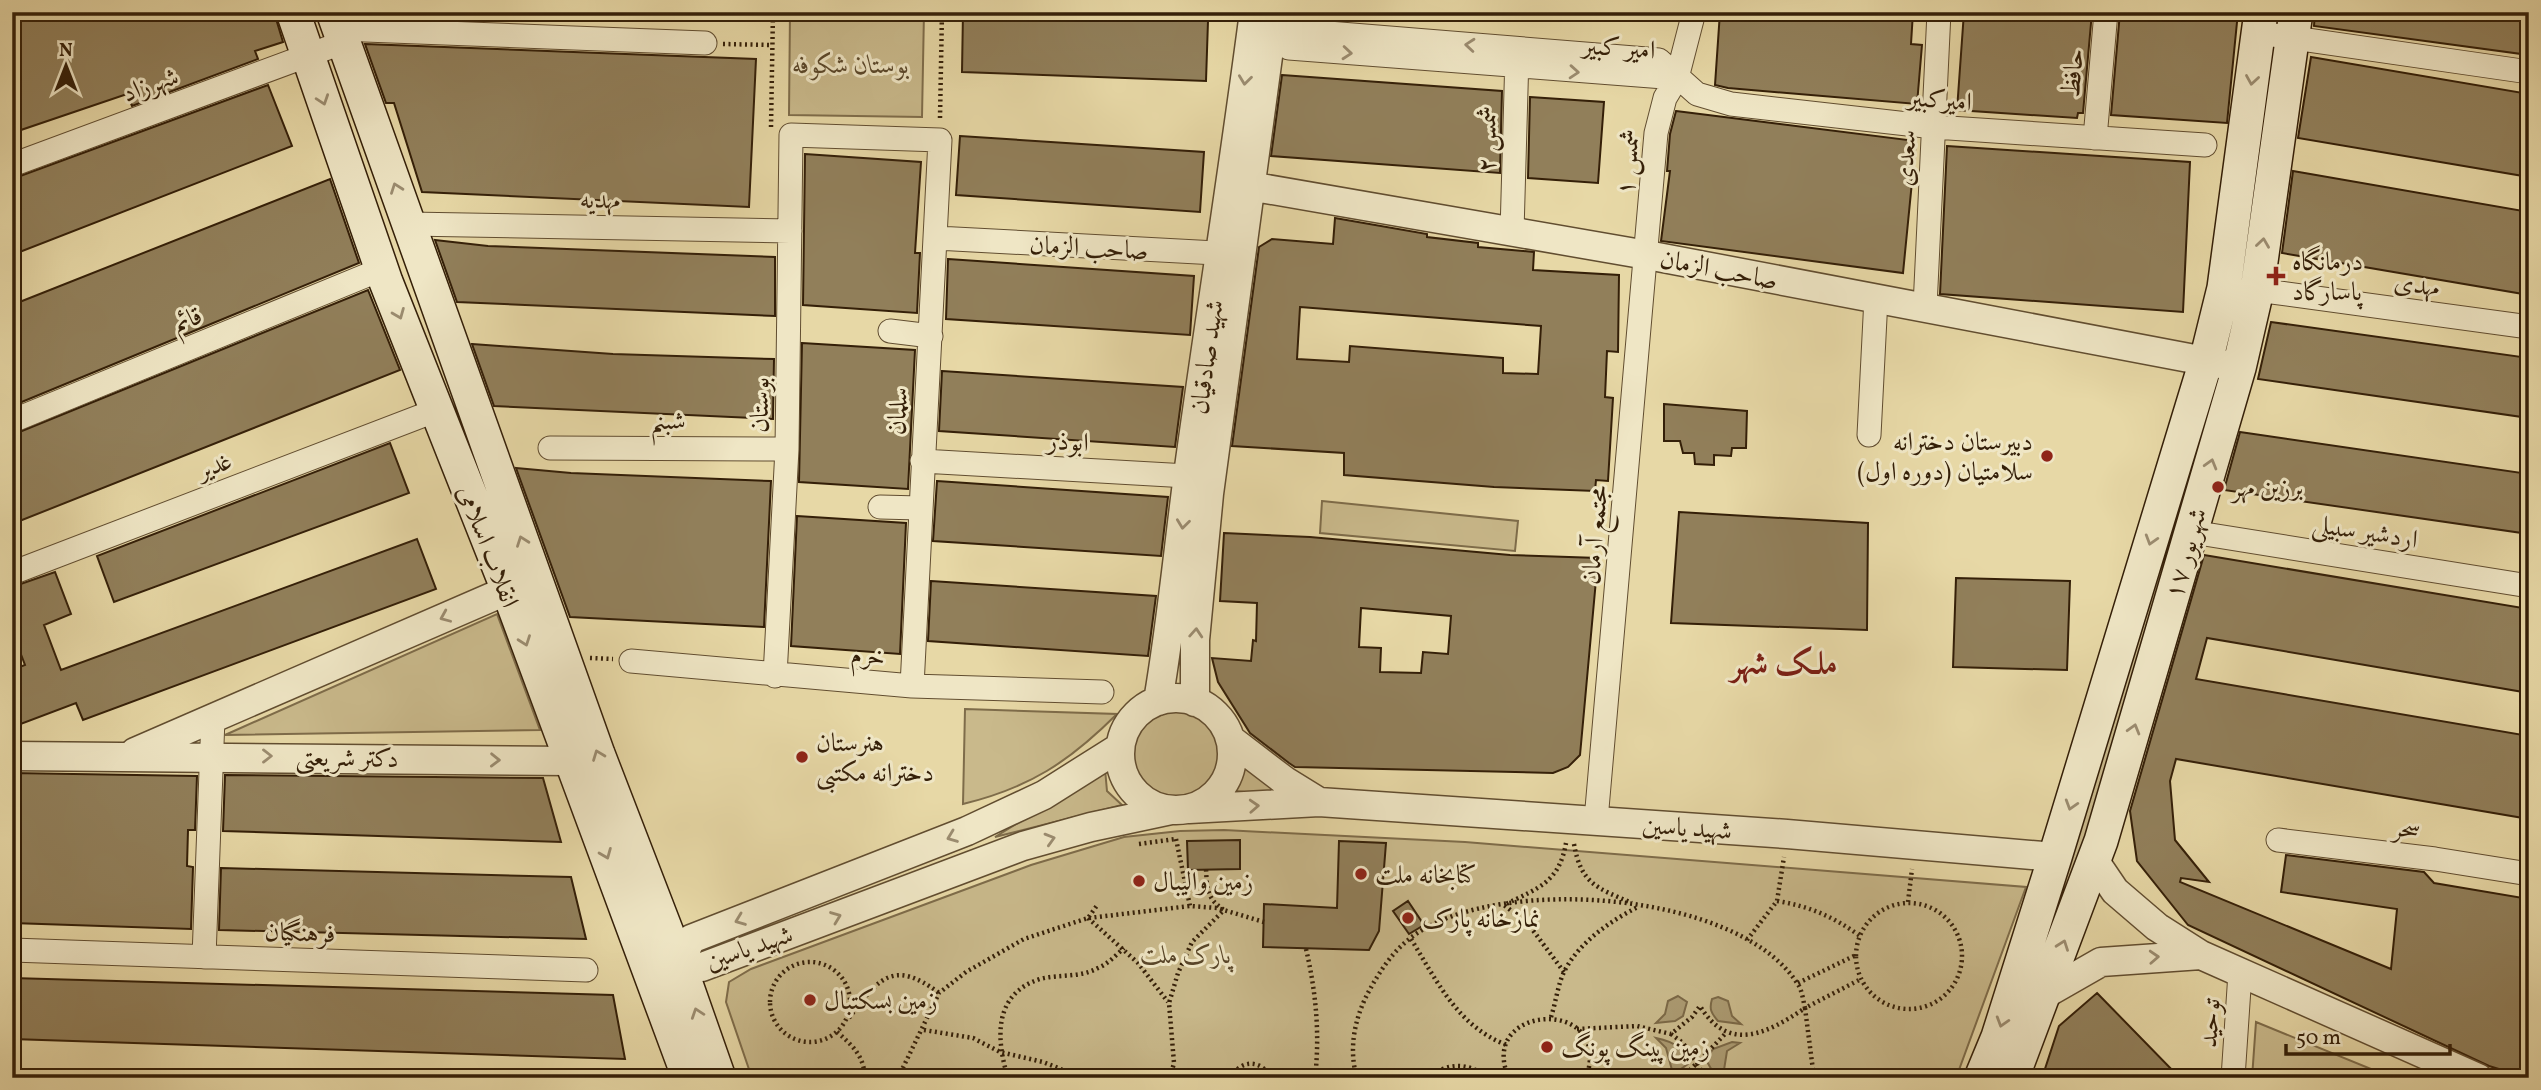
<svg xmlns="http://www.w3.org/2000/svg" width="2541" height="1090" viewBox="0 0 2541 1090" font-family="Vollkorn,Amiri,serif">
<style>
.green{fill:#c9b98b;stroke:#7e6c4a;stroke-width:2}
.water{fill:#aa9970;stroke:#7b6846;stroke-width:2}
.building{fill:#917f5a;stroke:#341f08;stroke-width:2;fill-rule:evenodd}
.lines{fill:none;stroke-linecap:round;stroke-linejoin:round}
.minor-casing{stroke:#614d30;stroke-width:25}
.tertiary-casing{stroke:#614d30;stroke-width:31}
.secondary-casing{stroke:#341f08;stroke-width:36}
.path{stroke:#341f08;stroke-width:4.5;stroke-dasharray:2 3.5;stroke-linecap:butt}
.minor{stroke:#efe6c5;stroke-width:23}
.tertiary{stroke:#efe6c5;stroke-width:28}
.secondary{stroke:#efe6c5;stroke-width:33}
.oneway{stroke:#9b8c70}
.poi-dot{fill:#8f2418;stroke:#efe6c5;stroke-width:2.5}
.labels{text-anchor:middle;stroke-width:6;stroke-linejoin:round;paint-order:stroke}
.street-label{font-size:26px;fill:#341f08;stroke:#efe6c5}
.park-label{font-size:26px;font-style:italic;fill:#594629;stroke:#efe6c5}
.poi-label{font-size:26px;fill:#341f08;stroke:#efe6c5;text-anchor:start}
.district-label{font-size:33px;font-weight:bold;fill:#7a1f14;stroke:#efe6c5}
</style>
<rect width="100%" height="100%" fill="#e7d8a6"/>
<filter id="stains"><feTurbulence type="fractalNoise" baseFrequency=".00286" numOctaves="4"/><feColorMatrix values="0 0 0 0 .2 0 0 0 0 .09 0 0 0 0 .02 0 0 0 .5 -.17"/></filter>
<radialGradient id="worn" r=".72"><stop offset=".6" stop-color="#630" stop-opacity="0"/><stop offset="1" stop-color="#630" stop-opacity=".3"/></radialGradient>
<path class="green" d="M790,12H924L922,117L789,115Z
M2213,391L2216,401L2081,854L2045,964L2014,1011Z
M1322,501L1518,521L1515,551L1320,533Z
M497,614L540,730L225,735Z
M1127 754a49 49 0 1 1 98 0a49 49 0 1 1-98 0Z
M965,709L1117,714C1069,762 1029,788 963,804Z
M1240,761L1298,798L1226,790L1237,777Z
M1105,769L1107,791L1122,805L995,837Z
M1224,830L1465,842L2026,887L1956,1078H752L726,1002L729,982L751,969L1031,865L1124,837L1180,831Z
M2256,1022L2393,1078H2252Z"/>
<path class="water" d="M1678,996L1687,1002L1683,1016L1675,1021L1656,1023L1665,1014L1668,1001Z
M1718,997L1728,1001L1732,1016L1741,1024L1718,1021C1711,1013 1709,1009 1712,999Z
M1656,1038C1671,1041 1686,1047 1688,1064L1678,1071L1672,1070L1666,1048Z
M1732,1042L1740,1043L1727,1051L1724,1070L1713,1072L1706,1060L1713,1049Z"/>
<path class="building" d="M12,12H274L283,42L255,51L258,59L132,106L127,94L12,133Z
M963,12L1208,21L1206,81L962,72Z
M1720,12H1913L1911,44L1922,45L1917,104L1728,88L1715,85Z
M1964,12H2092L2083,113H2078L2077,118L1957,110Z
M2120,12H2238L2227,123L2111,115Z
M2315,12H2529V55L2314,26Z
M365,44L756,59L749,207L422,192L394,103H386Z
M2311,57L2529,94V177L2298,138Z
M1282,75L1502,91L1500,173L1271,156Z
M268,85L292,146L12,255V179Z
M1530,97L1604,102L1598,183L1528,178Z
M1676,111L1916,141L1903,273L1661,241L1670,171H1667L1670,134Z
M960,136L1204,152L1200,212L956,195Z
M1947,146L2190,162L2183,312L1940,294Z
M805,154L921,162L915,253H920L917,313L803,305Z
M2293,171L2529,212V295L2282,253Z
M330,179L359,263L12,406V305Z
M1335,218L1427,234V237L1478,243V247L1534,252L1533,270L1619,275L1618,352L1607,351L1605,397L1613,398L1608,481L1596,480L1595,491L1494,487L1344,475V453L1232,446L1259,247L1272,239L1333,244ZM1300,307L1541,326L1538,374L1503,373V358L1350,346L1349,362L1297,359Z
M435,240L488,246L775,257V316L457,302Z
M948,259L1194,276L1190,335L946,319Z
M368,290L400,370L12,524V435Z
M2271,322L2529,358V418L2258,379Z
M802,343L915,350L908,489L799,482Z
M472,344L613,354L774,359L773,419L494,406Z
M942,371L1183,387L1175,447L939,431Z
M1664,404L1747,411L1746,448H1732L1731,456L1714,455V465L1695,464L1694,453H1683L1680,441H1664Z
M2240,432L2529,474V534L2224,490Z
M390,443L409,493L114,602L97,556Z
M516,468L571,473L771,481L764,627L570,617Z
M937,481L1168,497L1161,556L933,541Z
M1679,512L1868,523L1867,630L1671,623Z
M797,516L906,523L900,654L791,646Z
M1224,533L1310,537L1510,555L1598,558L1580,755L1568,767L1553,773L1295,767L1289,763L1250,733L1218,682L1212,658L1251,661L1253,640L1256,641L1257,603L1220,601ZM1361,608L1451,616L1448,654L1423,652L1421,673L1380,672L1381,648L1359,647Z
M417,539L436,589L83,720L76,703L18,725L12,711V670L25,665L12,631V587L55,572L71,614L44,625L61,670Z
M2204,555L2529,609V693L2207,638L2196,679L2529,736V819L2176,759L2170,781L2175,840L2209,882L2181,878L2180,882L2391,969L2397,909L2281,892L2286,855L2424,872L2434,883L2529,899V1058L2525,1077L2489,1066L2188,925L2137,861L2130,811Z
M1956,578L2070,581L2067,670L1953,667Z
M931,581L1156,596L1148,656L928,641Z
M12,773L197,776L195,830H188L187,866L193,867L191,929L12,923Z
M225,775L543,778L561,842L223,831Z
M1240,840V869L1188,870L1187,841Z
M1339,841L1386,843L1379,931L1369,950L1263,947L1264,904L1337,908Z
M221,868L571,877L586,939L219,930Z
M1408,901L1424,925L1409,934L1393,911Z
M12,978L613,995L625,1059L12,1039Z
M2097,993L2180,1078H2042L2059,1026Z"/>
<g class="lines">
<g class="minor-casing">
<path id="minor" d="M339,29L705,43
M2259,33L2529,72
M1677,78L1289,48L1286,39L1291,30L1659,60L1697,94L1731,104L1934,127L2205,145
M2095,138L2106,12
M12,165L344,42
M409,224L790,231
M1512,232L1517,55
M936,238L1235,254
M2257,290L2529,327
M1925,307L1939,12
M890,331L931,336
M12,421L382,269
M1869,435L1876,298
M550,448L787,449
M922,461L1205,477
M880,507L920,508
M2192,532L2529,586
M12,573L437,410
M631,661L912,686L1102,692
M775,676L787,449L791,135L940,140L912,686
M1596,820L1656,133L1665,98L1677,78L1694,12
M2278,840L2435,859L2529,874
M12,950L586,970
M204,957L213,718
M2233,1078L2240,973"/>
</g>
<g class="tertiary-casing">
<path id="tertiary" d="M1232,183L1647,255L2226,365
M1120 754a56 56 0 1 1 112 0a56 56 0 1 1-112 0Z
M1158,701C1171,626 1178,551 1188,475C1209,321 1234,167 1254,12
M1195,702V640L1209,494L1274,12
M1230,739L1285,781L1319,802
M135,752L508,590
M12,756L569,761
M1189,809L1319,802L1787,834L2055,857
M2094,860L2115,891L2157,927L2201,955L2478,1078
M679,964L691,939L967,831L1044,795L1120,747
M663,969L679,964L702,967L1023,846L1091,827L1171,810
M2045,994L2101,962L2201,955"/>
</g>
<g class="secondary-casing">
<path id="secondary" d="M293,12L386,282L508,590L689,1078
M333,12L598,754L679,964L719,1078
M1981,1078L1998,1037L2055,857L2206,361L2224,288L2261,12
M2012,1078L2101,841L2239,368L2257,290L2296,12"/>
</g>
<path class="path" d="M723,44L772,45
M940,118L942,12
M771,127L773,12
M590,658L613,659
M1176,839L1190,906
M1139,844L1176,839
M1574,844C1581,884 1597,888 1632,903
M1777,901C1809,906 1834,917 1860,936
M1908,902L1912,869
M1856 956a53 53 0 1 1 106 0a53 53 0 1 1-106 0Z
M1088,918L1138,963L1168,1002
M1089,918L1190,906L1217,908L1264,922
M1411,939C1437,981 1458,1027 1507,1045
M1747,940L1777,901L1784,857
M1306,949C1316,992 1320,1034 1315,1078
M770 1002a40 40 0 1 1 80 0a40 40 0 1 1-80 0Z
M1564,972L1529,925L1504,905C1538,888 1559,883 1566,843
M1798,983L1856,955
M1551,1017C1556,1002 1558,983 1565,970C1580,942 1610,921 1638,907
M849,1018C878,979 893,958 939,993
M1577,1029L1637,1026L1671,1034L1692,1017L1700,1006C1729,1054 1768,1033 1805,1008L1814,1078
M924,1030L973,1038L1000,1052L1043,1062L1083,1078
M837,1032C853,1046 864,1056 865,1078
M1671,1034L1683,1043L1697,1063L1726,1033
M898,1078L939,993L966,972L1024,939L1088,918L1098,904
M1008,1078C996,1039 993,994 1040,979C1059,974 1080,978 1098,968C1108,964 1116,955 1124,948
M1170,1078L1174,1063L1169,1003L1178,973L1192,942L1224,910C1207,899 1207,889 1206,869
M1231,1078C1240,1059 1262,1059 1271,1078
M1357,1078C1348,1048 1355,1017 1369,991C1381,969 1395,948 1416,934C1501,875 1738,891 1797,983C1802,989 1803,1000 1805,1008L1861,979
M1428,1078C1447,1062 1469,1062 1488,1078
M1509,1078C1475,1004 1615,995 1586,1078
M1682,1078L1697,1063L1705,1078"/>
<use href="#minor" class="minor"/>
<use href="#tertiary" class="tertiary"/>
<use href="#secondary" class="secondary"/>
</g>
<defs><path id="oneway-chevron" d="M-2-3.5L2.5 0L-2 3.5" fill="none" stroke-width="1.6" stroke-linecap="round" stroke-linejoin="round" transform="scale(1.75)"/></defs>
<g class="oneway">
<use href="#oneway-chevron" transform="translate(1470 45) rotate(-175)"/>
<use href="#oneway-chevron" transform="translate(1347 53) rotate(5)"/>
<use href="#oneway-chevron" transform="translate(1574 72) rotate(4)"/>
<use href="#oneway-chevron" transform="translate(1245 80) rotate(97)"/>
<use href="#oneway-chevron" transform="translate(2252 80) rotate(99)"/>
<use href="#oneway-chevron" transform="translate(323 100) rotate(71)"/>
<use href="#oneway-chevron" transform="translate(396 188) rotate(-110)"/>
<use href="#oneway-chevron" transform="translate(2263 243) rotate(-82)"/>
<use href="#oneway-chevron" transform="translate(399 314) rotate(68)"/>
<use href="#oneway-chevron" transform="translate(2211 464) rotate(-74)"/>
<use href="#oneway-chevron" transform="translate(1183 524) rotate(97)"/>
<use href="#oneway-chevron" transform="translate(2151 540) rotate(107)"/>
<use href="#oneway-chevron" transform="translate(522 541) rotate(-110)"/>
<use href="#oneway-chevron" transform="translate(445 617) rotate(157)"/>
<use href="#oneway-chevron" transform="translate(1196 633) rotate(-86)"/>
<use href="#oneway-chevron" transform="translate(525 641) rotate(70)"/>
<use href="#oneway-chevron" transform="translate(2134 729) rotate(-74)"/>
<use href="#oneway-chevron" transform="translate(598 755) rotate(-111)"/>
<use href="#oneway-chevron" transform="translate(267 756)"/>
<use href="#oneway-chevron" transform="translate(495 760) rotate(1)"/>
<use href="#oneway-chevron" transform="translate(2071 805) rotate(107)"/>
<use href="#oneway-chevron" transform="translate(1254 806) rotate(-3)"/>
<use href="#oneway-chevron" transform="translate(952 837) rotate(159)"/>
<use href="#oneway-chevron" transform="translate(1050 839) rotate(-16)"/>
<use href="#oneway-chevron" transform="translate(606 854) rotate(68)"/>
<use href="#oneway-chevron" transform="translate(836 917) rotate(-21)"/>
<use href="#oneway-chevron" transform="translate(740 920) rotate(159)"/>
<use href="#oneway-chevron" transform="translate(2063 945) rotate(-70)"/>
<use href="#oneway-chevron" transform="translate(2154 957) rotate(-3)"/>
<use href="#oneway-chevron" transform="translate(697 1013) rotate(-109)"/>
<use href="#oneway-chevron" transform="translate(2002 1022) rotate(107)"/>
</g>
<g class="poi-dot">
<path d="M2272.5 265.5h7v7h7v7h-7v7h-7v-7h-7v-7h7z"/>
<circle cx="2047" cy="456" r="7"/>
<circle cx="2218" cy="487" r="7"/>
<circle cx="802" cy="757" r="7"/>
<circle cx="1361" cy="874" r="7"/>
<circle cx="1139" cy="881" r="7"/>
<circle cx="1408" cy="918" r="7"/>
<circle cx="810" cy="1000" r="7"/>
<circle cx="1547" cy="1047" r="7"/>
</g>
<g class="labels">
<g class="street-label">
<text transform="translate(1619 47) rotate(4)" y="9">امیر کبیر</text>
<text transform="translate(2072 73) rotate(-85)" y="9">حافظ</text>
<text transform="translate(150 84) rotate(-20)" y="9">شهرزاد</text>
<text transform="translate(1940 99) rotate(5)" y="9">امیرکبیر</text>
<text transform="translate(1486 139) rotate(-89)" y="9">شمس ۲</text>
<text transform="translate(1905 158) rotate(-87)" y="9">سعدی</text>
<text transform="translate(1627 162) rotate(-85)" y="9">شمس ۱</text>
<text transform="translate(600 199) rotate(1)" y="9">مهدیه</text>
<text transform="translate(1089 247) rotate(3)" y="9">صاحب الزمان</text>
<text transform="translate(1719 269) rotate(11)" y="9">صاحب الزمان</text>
<text transform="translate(2417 284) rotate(8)" y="9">مهدی</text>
<text transform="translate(187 319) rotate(-22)" y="9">قائم</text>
<text transform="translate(1206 357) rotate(-82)" y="9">شهید صادقیان</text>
<text transform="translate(759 405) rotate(-89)" y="9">بوستان</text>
<text transform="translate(897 411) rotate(-86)" y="9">سلمان</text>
<text x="668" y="429">شبنم</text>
<text transform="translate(1068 441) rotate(3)" y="9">ابوذر</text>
<text transform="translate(214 465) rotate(-21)" y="9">غدیر</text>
<text transform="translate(2365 531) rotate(9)" y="9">اردشیر سبیلی</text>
<text transform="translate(1594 535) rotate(-85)" y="9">مجتمع آرمان</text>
<text transform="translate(489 546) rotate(69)" y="9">انقلاب اسلامی</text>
<text transform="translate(2185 553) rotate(-74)" y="9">۱۷ شهریور</text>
<text transform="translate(868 655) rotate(4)" y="9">خرم</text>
<text transform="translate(347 757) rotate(1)" y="9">دکتر شریعتی</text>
<text transform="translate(1687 827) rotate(4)" y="9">شهید یاسین</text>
<text transform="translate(2407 828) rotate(7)" y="9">سحر</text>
<text transform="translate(300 932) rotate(2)" y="9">فرهنگیان</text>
<text transform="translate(749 947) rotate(-19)" y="9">شهید یاسین</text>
<text transform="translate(2209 1023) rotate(-86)" y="9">توحید</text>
</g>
<g class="park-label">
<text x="851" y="73">بوستان شکوفه</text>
<text x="1186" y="963">پارک ملت</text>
</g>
<g class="poi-label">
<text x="2292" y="270">درمانگاه<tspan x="2292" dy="30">پاسارگاد</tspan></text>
<text x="2033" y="450" text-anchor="end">دبیرستان دخترانه<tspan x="2033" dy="30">سلامتیان (دوره اول)</tspan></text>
<text x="2232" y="496">برزین مهر</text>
<text x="816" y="751">هنرستان<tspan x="816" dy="30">دخترانه مکتبی</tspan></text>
<text x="1375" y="883">کتابخانه ملت</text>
<text x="1153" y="890">زمین والیبال</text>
<text x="1422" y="927">نمازخانه پارک</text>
<text x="824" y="1009">زمین بسکتبال</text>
<text x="1561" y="1056">زمین پینگ پونگ</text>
</g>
<g class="district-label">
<text x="1784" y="674">ملک شهر</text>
</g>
</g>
<rect width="2541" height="1090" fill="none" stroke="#e7d8a6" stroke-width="42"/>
<rect x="14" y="14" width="2513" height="1062" fill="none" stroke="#341f08" stroke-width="3.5"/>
<rect x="21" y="21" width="2499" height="1048" fill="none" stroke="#341f08" stroke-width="2"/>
<g transform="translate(66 66)" stroke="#efe6c5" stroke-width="5" paint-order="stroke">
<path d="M0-5L12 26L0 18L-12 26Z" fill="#341f08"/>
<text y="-10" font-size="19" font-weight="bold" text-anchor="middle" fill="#341f08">N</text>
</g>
<path d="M2286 1044v10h164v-10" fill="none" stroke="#341f08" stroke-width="3.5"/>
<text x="2296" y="1044" font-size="21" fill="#341f08" stroke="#efe6c5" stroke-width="5" paint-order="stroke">50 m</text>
<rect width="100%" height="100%" filter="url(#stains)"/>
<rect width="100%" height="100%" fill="url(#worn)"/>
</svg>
